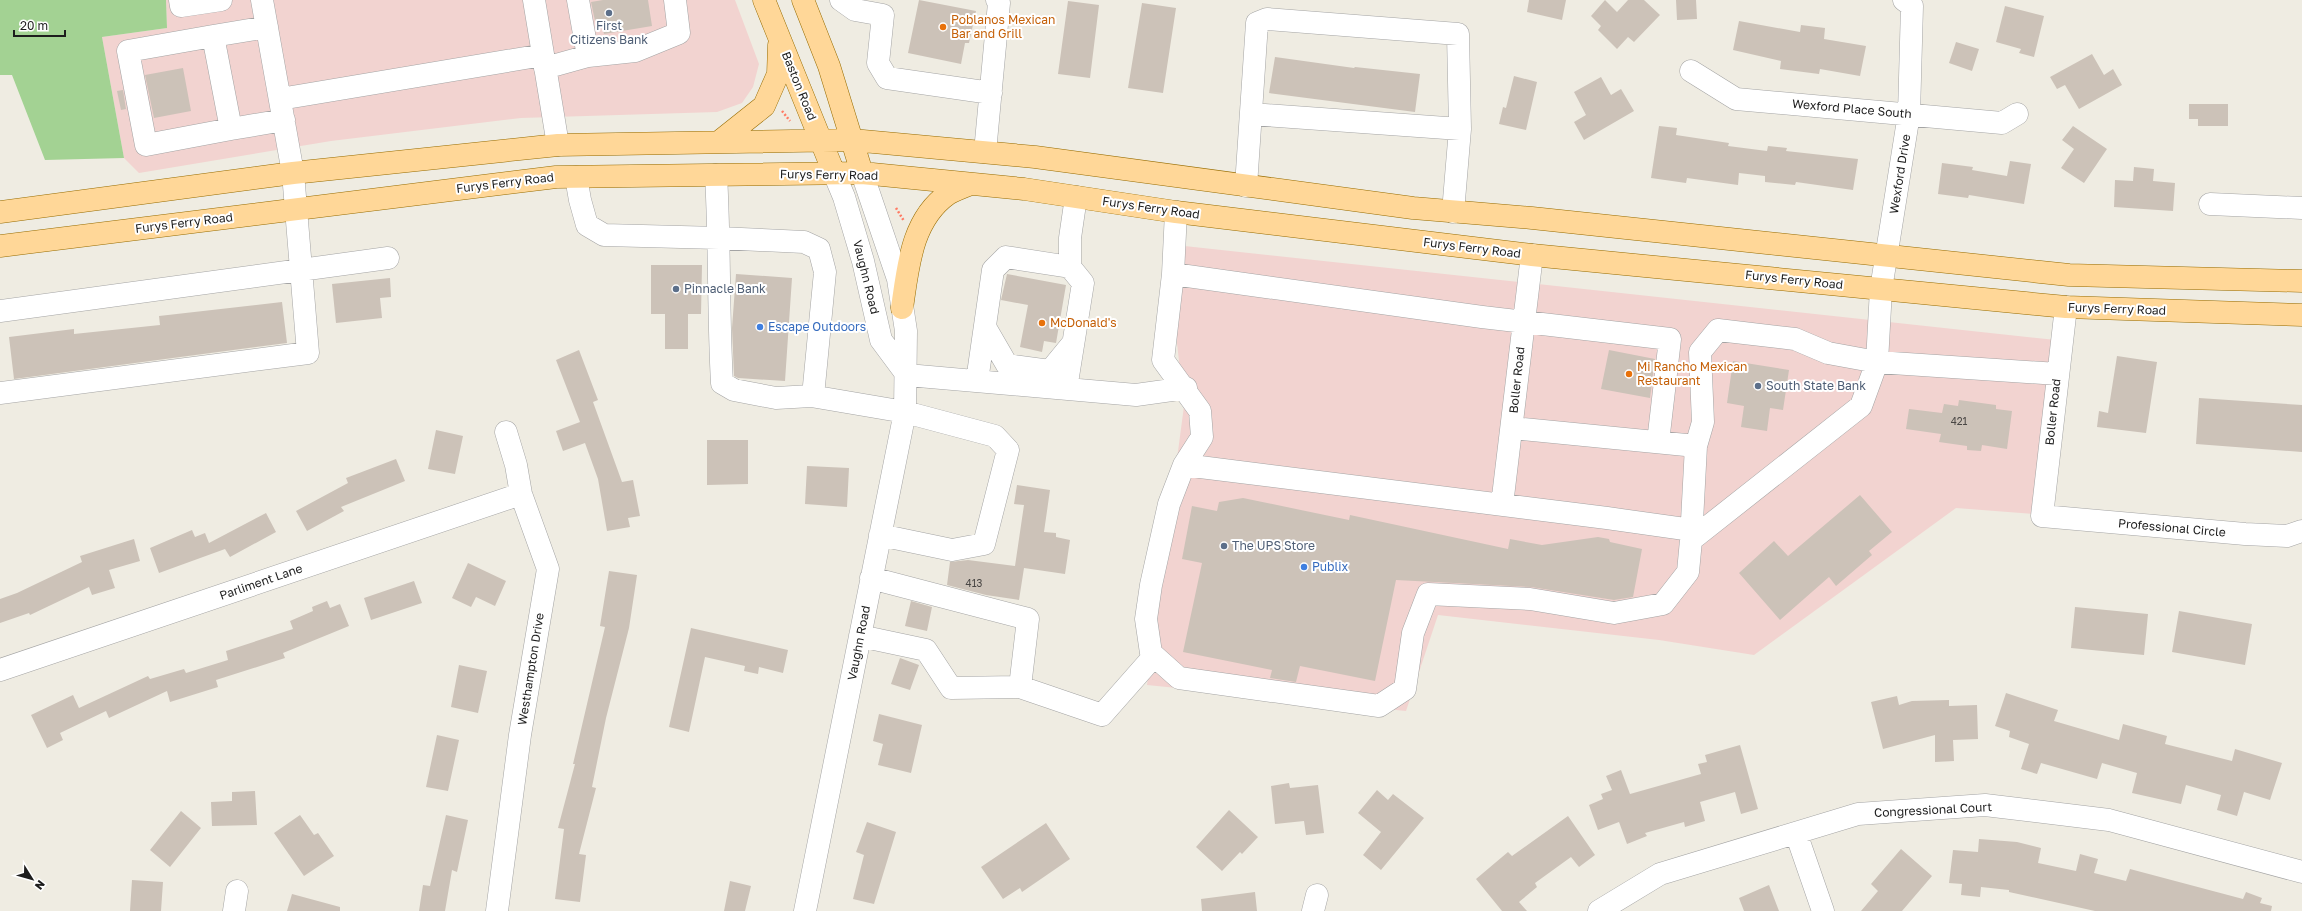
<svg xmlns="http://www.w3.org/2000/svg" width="2302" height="911" viewBox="0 0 2302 911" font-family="'Golos Text',sans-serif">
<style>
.commercial{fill:#f2d3d0}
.forest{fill:#a3d293}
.building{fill:#ccc2b8}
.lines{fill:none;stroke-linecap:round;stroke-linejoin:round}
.minor-casing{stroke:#a4a4a4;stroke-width:23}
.major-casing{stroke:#976c00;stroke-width:23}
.path{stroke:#ff7b64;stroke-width:2.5;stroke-dasharray:2 2;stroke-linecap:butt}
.minor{stroke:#fff;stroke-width:22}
.major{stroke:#ffd798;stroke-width:22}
.service-dot{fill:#5c6f8a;stroke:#fff;stroke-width:1.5}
.food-dot{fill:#e8710a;stroke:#fff;stroke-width:1.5}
.shop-dot{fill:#3f7fe0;stroke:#fff;stroke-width:1.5}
.labels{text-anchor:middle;stroke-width:4;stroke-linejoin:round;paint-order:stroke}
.number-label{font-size:10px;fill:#494644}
.food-label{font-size:12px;fill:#c56008;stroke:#fff;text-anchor:start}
.service-label{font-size:12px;fill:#4e5e75;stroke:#fff;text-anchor:start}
.street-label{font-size:12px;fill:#1d1d1d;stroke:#fff}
.shop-label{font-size:12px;fill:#366cbe;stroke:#fff;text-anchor:start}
</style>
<rect width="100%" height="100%" fill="#efece2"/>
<path class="commercial" d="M166,0H735L759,64L753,87L742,103L717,112L521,118L331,141L139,173L124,158L102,37L167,28Z
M1166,244L2056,340L2035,514L1956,508L1754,655L1659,640L1438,615L1406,711L1147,685L1184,406Z"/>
<path class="forest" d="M0,0H166L167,28L102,37L124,158L45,160L12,75H0Z"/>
<path class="building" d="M603,0H648L652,26L604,34L601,20L595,21L591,2Z
M919,0L976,11L969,43H965L961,64L908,53Z
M1529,0H1566L1562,20L1527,12Z
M1605,0L1617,12L1628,0H1644L1660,15L1634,42L1628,37L1617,49L1598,30L1601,26L1591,16Z
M1676,0H1696L1697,19L1677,20Z
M1068,1L1099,5L1090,78L1058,74Z
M1142,3L1176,8L1163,93L1128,88Z
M2005,6L2044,16L2034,57L2019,53L2021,49L1996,42Z
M1739,21L1800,32L1801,25L1825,28L1824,39L1866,46L1860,76L1820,69L1819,74L1780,69L1781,61L1733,50Z
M1956,42L1979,49L1972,71L1949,63Z
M2092,54L2104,75L2113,69L2122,85L2079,109L2065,85L2057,89L2050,77Z
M1275,57L1354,68L1355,67L1420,74L1415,112L1269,93Z
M183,68L191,111L154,118L145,75Z
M1514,76L1537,82L1526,130L1499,124L1503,107L1506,108Z
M1601,77L1611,95L1621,89L1634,111L1584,140L1574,122L1586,115L1574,92Z
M123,90L126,109L121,110L117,91Z
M2189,104H2228V126H2198V119H2189Z
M1659,126L1677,128L1676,135L1729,143L1728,146L1767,151L1768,146L1787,148L1786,151L1858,159L1853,190L1796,182L1795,185L1765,182V176L1739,173L1738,185L1687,178L1686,183L1651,178Z
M2073,126L2107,149L2084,183L2061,168L2074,149L2062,140Z
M2010,161L2031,164L2024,204L1969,195L1968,198L1938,194L1942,163L1973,167L1972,170L2007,176Z
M2134,167L2154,169L2153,181L2175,183L2173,211L2114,207L2115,180L2133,181Z
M651,265H702L701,314H688V349H665V314H651Z
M736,274L792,278L785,381L738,378L734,376L732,328Z
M1007,274L1066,285L1056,343L1044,341L1042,352L1020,347L1028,305L1001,300Z
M390,278L391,297L380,298L382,318L336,323L332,284Z
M282,302L287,343L14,379L9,337L74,329V334L160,325L159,316Z
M579,350L598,400L593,402L622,482L633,480L640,516L628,518L630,527L607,531L598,479L585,443L563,451L556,431L580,422L556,360Z
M1609,350L1655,359L1650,398L1601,389Z
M2117,356L2157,362L2146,433L2097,427L2099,411L2108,413Z
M1733,361L1789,370L1783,410L1770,408L1767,431L1741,427L1744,406L1727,403Z
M2199,398L2302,405V452L2196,444Z
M1959,400L1996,405V409L2012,411L2007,449L1982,445L1981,451L1967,450V446L1939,442L1941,434L1906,429L1909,409L1942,413L1944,404L1958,406Z
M436,430L463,436L455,474L428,469Z
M707,440H748V484L707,485Z
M396,459L405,481L341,507L344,511L307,531L296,511L348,483L346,478Z
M807,466L849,468L847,507L805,504Z
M1017,485L1050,490L1044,532L1056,533V537L1070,540L1065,574L1024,568L1019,600L986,595L947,585L950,562L968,560L1015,566L1024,505L1014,504Z
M1860,495L1892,532L1869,551L1872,555L1836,586L1829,577L1780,620L1739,573L1774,541L1788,556Z
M1243,498L1349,520L1350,515L1508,549L1510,539L1542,545L1598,537L1609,539L1610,542L1642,549L1633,597L1614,600L1531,587L1396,580L1375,681L1300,666L1296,682L1270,678L1272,670L1183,652L1202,563L1182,559L1192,506L1217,511L1219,502Z
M266,513L276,532L230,557L225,549L159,573L150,548L192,530L195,537L205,533L209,543Z
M134,539L140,561L109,570L115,588L92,595L89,587L30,615L29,613L0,623V599L17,593L82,562L80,556Z
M468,563L506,581L495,606L476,597L471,607L452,598Z
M609,571L637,575L634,595L629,628L606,718L592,787L596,788L579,854L586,855L580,902L555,899L564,829L558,828L575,764H573L605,627L600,626Z
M414,581L422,603L371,620L364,598Z
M327,601L330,608L340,604L349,626L283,653L285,658L216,680L218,687L170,702L167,691L109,718L106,711L60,733L63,740L47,748L31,715L73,695L79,708L148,676L150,679L184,669L186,673L228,660L226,651L293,629L290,621L313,611L312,607Z
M911,601L932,607L927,631L905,626Z
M2075,607L2148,614L2144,655L2071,648Z
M2179,611L2252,624L2245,665L2172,652Z
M691,628L788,650L783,673L759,667L758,674L744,671L745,666L705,657L689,732L669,727Z
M900,658L919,665L910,690L891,684Z
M459,665L487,671L478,713L451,707Z
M2006,693L2058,710L2054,721L2119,740L2123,724L2167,736L2165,744L2232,761L2235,749L2282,763L2270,800L2244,792L2237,816L2217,810L2221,795L2186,785L2181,804L2132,793L2137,773L2102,763L2097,779L2041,763L2037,774L2021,769L2029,744L2009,737L2010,731L1995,726Z
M1897,696L1899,705L1912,701L1949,700V706L1977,705L1978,739L1953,740L1954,761L1935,762V735L1883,749L1871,702Z
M879,714L922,725L911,773L878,765L883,744L873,741Z
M437,735L459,740L448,791L426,787Z
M1740,745L1758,809L1741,814L1735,792L1700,802L1705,821L1685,827L1684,822L1645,833L1647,836L1627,844L1619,822L1598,830L1589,805L1603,799L1601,794L1612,790L1606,776L1621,770L1630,794L1701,774L1698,764L1707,762L1705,755Z
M1289,783L1290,788L1318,785L1324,833L1306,835L1304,821L1275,824L1271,786Z
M1377,790L1388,800L1393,794L1424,818L1381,870L1363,855L1381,832L1358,813Z
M255,791L257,825L212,826L211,802L232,801V792Z
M1229,810L1258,837L1242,854L1240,852L1222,871L1196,847Z
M181,811L201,828L170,867L150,850Z
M300,815L314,835L318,833L334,856L304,876L274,833Z
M446,815L468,820L457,872L452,870L445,911H419L423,885L430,886Z
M1568,816L1595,855L1579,867L1571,857L1535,883L1537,887L1519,902L1527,911H1502L1476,879L1508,852L1512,856Z
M867,822L896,832L874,904L853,899L864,855L856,852Z
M1046,823L1070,859L1022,892L1020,888L1003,899L981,867Z
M1979,839L2017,842L2041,848L2038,863L2076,871L2080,854L2098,859L2094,873L2126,881L2130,869L2243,899L2246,892L2262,898L2260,903L2272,906L2271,911H2095L2009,892V890L1981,887L1980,897L1961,895L1962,884L1949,883L1953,850L1978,852Z
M1901,849L1932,876L1902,911H1861L1878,891L1871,884Z
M132,880L163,882L161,911H130Z
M730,881L751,886L745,911H724Z
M1769,885L1779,911H1744L1739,898Z
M1255,892L1257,911H1202L1201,899Z
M292,894L340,907V911H287Z"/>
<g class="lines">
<g class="minor-casing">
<path id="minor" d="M180,0L181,6L221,0
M534,0L558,145
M578,0L588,56
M841,0L855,10L883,15L878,63L887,78L991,93
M267,27L213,36L231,129L284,120
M213,36L128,51L146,145L231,129
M545,68L588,56L635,51L679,33L675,0
M1691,71L1736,99L2002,123L2017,114
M280,99L543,55
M1251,114L1460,129
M985,152L999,3L997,0
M834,173L844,197L863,261L881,340L907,375
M716,175C720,244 718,313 722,383L734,390L776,398L811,396L905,412L995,436L1008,450L984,544L952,550L880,535
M576,177L580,200L587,225L604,235L719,238L804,242L819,249L825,272L813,396
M1246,186L1257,23L1267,19L1458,34L1460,129L1453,212
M2210,204L2302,208
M1176,212L1173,274L1163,360L1200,411L1202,437L1184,465L1169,504L1151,585L1146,619L1151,653L1179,678L1379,706L1405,689L1413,633L1428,594L1530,599L1614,613L1663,604L1688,572L1691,540L1861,406L1877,362L1881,289L1909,114L1912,6L1904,0
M1173,274L1482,317L1670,339L1658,442
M2066,307L2042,516L2245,534L2287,536L2302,531
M0,311L388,258
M985,327L1007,365L1050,371L1073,343
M907,375L1136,395L1186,388
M977,381L993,270L1006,257L1070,267
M1066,389L1083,283L1070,267V238L1076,197
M0,393L308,353L293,173L262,0
M1512,428L1696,446L1703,422L1700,352L1718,330L1795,339L1828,353L1877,362L2058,374
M1184,465L1607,518L1692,530
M1502,505L1532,255
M1691,540L1696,446
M871,578L1028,619L1020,687L1102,715L1154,656
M860,636L926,650L951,688L1020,687
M0,670L521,494
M1796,833L1823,911
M234,911L237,891
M497,911L520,735L548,569L521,494L516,465L506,432
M805,911L905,412L906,331L898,279L862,173
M1313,911L1317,895
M1599,911L1660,874L1858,814L1985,805L2109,820L2302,872"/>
</g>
<g class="major-casing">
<path id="major" d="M764,0L834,173
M803,0L829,66L862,173
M720,141L764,106L778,74L779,45
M0,212L293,173L558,145L852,140L1035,157L1413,208L1532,218L2069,275L2302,281
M0,246L556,177L862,173L1024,189L1176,212L1532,255L2066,307L2302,315
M902,308C908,268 911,220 948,194C955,190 963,187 971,184"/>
</g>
<path class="path" d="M782,111L790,121
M896,208L904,221"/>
<use href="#minor" class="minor"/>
<use href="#major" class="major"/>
</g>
<g class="service-dot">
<circle cx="609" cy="13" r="4"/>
<circle cx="676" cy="289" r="4"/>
<circle cx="1758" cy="386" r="4"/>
<circle cx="1224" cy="546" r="4"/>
</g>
<g class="food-dot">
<circle cx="943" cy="27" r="4"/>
<circle cx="1042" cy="323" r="4"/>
<circle cx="1629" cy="374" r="4"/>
</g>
<g class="shop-dot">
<circle cx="760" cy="327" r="4"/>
<circle cx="1304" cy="567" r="4"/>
</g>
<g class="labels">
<g class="number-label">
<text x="1959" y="425">421</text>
<text x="974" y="587">413</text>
</g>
<g class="food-label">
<text x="951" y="24">Poblanos Mexican<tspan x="951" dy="14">Bar and Grill</tspan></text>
<text x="1050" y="327">McDonald's</text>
<text x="1637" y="371">Mi Rancho Mexican<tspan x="1637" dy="14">Restaurant</tspan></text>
</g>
<g class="service-label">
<text x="609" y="30" text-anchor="middle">First<tspan x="609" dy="14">Citizens Bank</tspan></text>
<text x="684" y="293">Pinnacle Bank</text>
<text x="1766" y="390">South State Bank</text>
<text x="1232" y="550">The UPS Store</text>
</g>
<g class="street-label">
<text transform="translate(799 86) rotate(68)" y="4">Baston Road</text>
<text transform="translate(1852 109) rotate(5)" y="4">Wexford Place South</text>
<text transform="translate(1900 174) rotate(-81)" y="4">Wexford Drive</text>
<text transform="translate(829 175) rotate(1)" y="4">Furys Ferry Road</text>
<text transform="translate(505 183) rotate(-7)" y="4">Furys Ferry Road</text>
<text transform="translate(1151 208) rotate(8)" y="4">Furys Ferry Road</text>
<text transform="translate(184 223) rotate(-7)" y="4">Furys Ferry Road</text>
<text transform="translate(1472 248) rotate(7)" y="4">Furys Ferry Road</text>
<text transform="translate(866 277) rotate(76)" y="4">Vaughn Road</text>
<text transform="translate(1794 280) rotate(6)" y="4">Furys Ferry Road</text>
<text transform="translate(2117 309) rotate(2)" y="4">Furys Ferry Road</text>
<text transform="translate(1517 380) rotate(-84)" y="4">Boller Road</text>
<text transform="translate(2053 412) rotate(-84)" y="4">Boller Road</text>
<text transform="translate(2172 528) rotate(5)" y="4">Professional Circle</text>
<text transform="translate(261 582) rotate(-19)" y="4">Parliment Lane</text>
<text transform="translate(859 643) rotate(-79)" y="4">Vaughn Road</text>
<text transform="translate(531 669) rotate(-81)" y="4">Westhampton Drive</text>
<text transform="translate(1933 810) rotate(-3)" y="4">Congressional Court</text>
</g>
<g class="shop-label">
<text x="768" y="331">Escape Outdoors</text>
<text x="1312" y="571">Publix</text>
</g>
</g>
<g transform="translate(32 879) rotate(127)" stroke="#ffffff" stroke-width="3" paint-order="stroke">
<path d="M0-3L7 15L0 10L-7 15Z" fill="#1d1d1d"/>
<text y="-6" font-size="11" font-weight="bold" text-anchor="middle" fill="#1d1d1d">N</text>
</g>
<path d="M14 30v6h51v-6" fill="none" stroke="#1d1d1d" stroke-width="2"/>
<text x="20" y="30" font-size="12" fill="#1d1d1d" stroke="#ffffff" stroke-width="3" paint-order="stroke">20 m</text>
</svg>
